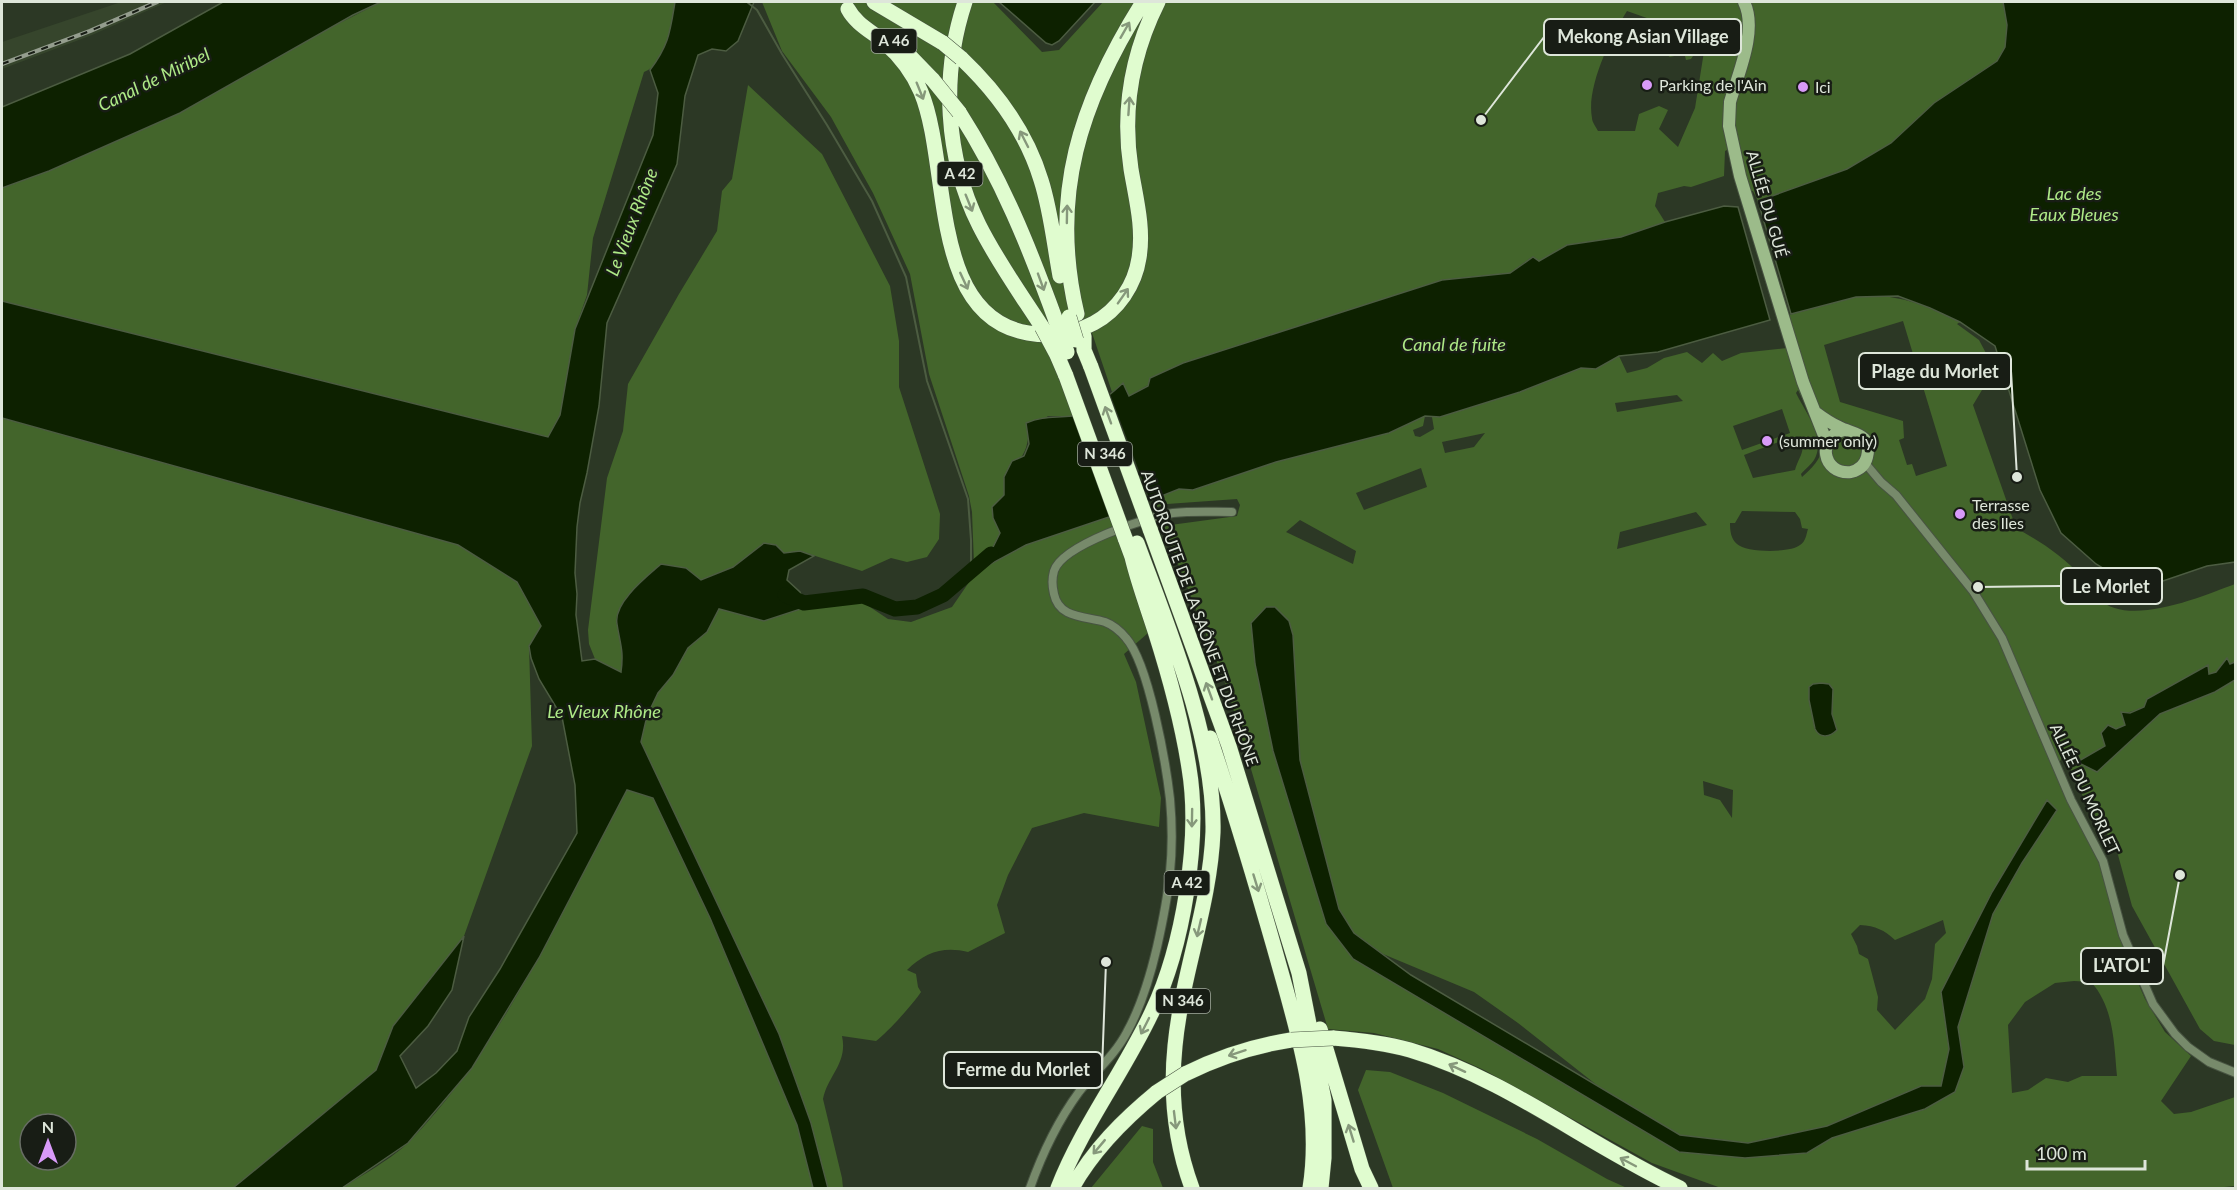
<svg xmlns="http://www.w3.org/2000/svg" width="2237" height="1190" viewBox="0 0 2237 1190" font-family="Lato,sans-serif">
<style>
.built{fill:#36452c}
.green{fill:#43652b;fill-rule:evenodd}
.water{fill:#0d2100;stroke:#4c5c41;stroke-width:1.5}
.pier{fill:#2c3825}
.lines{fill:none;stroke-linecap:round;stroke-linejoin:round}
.stream{stroke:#4c5c41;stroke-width:2}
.river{stroke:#0d2100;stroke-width:15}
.street-casing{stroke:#485442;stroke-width:10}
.secondary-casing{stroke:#485442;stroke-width:14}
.highway-casing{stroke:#485442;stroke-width:16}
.street{stroke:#778a6b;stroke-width:8}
.secondary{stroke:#9cbb8a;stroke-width:12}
.highway{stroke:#e0fccf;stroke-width:15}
.rail-casing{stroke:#949d8e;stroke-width:4.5}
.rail{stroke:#181d15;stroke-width:2;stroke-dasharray:7;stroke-linecap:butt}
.highway-bridge-casing{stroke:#485442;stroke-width:16;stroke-linecap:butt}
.highway-bridge{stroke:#e0fccf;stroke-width:15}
.oneway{stroke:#86987b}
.poi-dot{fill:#d89af8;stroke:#181d15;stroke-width:2}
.labels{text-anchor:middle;stroke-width:5;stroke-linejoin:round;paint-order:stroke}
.shield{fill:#181d15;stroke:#a3aa9f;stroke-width:1.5}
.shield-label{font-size:15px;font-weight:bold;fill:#dee6da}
.poi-label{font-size:16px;fill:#dee6da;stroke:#181d15;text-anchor:start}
.street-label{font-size:16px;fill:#dee6da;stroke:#181d15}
.water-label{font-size:18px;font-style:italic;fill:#aee987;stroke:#181d15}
.leader{fill:none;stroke:#dee6da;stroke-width:2}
.callout-dot{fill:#dee6da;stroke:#181d15;stroke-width:2}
.callout{fill:#181d15;stroke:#dee6da;stroke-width:2}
.callout-label{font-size:18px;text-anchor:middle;font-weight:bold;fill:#dee6da}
</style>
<rect width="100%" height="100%" fill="#2c3825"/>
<path class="built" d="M121,2H167L92,35L2,69V42Z"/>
<path class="green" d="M381,2H675C672,23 668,63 644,72L593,238L587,295L575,329L560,415L548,437L2,301V188L49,171Z
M762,2H993L1042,52L1059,50L1103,2H2003L2007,25L2005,47L1997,61L1934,103L1891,143L1847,169L1758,201L1753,191L1742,194L1729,149L1725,151L1724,176L1691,187L1684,186L1658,193L1655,206L1665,222L1621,237L1567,245L1539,261L1532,257L1510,273L1442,280L1183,363L1150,378L1148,385L1128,397L1123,384L1112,392L1092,333L1047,347L1074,416H1048L1028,432C1029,453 1018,462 1004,477V495L993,518L1000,533L992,549L974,564L972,512L969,496L929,374L910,274L873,193L831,117L782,51ZM1627,11L1706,39L1695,108L1678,147L1659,129L1668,110L1659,106L1639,114L1635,131H1598C1596,127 1592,122 1592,118C1586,87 1611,37 1627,11Z
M1642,28L1692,46L1695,53L1691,59L1686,60L1685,56L1687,53L1685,50H1681L1679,55L1670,57L1662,52L1634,47L1628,41V33L1632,29Z
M748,85L822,154L890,286L899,341V387L940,514L939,539L927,557L907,562L891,558L862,571L800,551L784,553L776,545L764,543L733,567L701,580L686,568L616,621L624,650L621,672L595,659L589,644L588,630L607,478L623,431L628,384L679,294L717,231L722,191L732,179Z
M1877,296C1908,297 1932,309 1960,322L1957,324L1979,340L1987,355L1988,380L1973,405L2016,528C2041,542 2063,556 2082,577C2088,584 2093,593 2099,599C2128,628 2203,596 2235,584V662L2230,664L2227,658L2216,672L2209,674L2208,666C2188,679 2144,714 2121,713L2125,725C2106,733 2103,753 2097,771L2160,714L2215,692L2235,680V1045L2214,1041L2200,1029L2132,906L2115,844L2097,822L2078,787L2064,753L2055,772L2099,863L2124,950L2145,999L2165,1032L2191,1056L2161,1101L2174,1114L2191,1112L2235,1097V1186L2214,1188H1721L1652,1163L1484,1070L1438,1049L1374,1033L1328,1029L1227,688L1163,526L1237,516L1240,505L1237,499L1167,504L1154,508L1152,500L1179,489L1193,490L1276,462L1389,433L1425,416L1423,426L1413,430L1415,436L1420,437L1434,429L1432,417H1440L1520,392L1582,368L1596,369L1619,356L1627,373L1647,368L1664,358L1687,352L1702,363L1713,353L1722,361L1741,353L1787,348L1778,318L1856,297ZM1903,321L1947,466L1916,476L1912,464L1907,465L1899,440L1904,438L1903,421L1840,402L1824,345ZM1798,390C1804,403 1821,432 1822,445C1823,458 1811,469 1802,477L1801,474C1805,469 1811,465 1814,460C1827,438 1805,412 1796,393ZM1677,395L1683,401L1617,412L1615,403ZM1782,409L1790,433L1742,450L1733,426ZM1485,433L1474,447L1445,453L1442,442ZM1792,437L1801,439C1806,452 1798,458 1795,470L1753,478L1744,455ZM1421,468L1427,487L1364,510L1356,493ZM1742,511L1795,512L1800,519L1802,528L1808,529C1806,535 1806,541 1800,545C1791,553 1746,553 1737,544C1731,539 1730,531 1730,523H1735ZM1696,512L1707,525L1617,549L1620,532ZM1300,520L1356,551L1353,564L1286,532ZM1275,607L1289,621L1293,635L1300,760L1339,909L1354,933L1383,954L1474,992L1518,1023L1598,1086L1680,1135L1748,1143L1827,1126L1921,1086H1941L1949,1049L1941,992L2047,800L2057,810L2022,863L1993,914L1958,1027L1964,1067L1925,1109L1832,1138L1807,1153L1679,1152L1354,959L1326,924L1273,751ZM1810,707L1832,714L1837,730L1833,734L1815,729ZM1703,781L1733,790L1732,818L1720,800L1704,795ZM1943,920L1946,933L1935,944L1932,979L1925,999L1895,1030L1877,1010L1878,997L1868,959L1859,954L1857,946L1851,934L1860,925C1876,926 1884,930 1895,940ZM2074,981L2091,982C2114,1007 2114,1044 2117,1076H2082L2068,1082L2046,1078L2028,1090L2012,1093L2008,1025L2025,1002L2055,983Z
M2,418L458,545L517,582L541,626L529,646L532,746L464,936L393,1026L376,1070L233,1188H2ZM30,1124H66V1160H30Z
M1109,517L1128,567L1148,633L1124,654L1136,682L1161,798L1159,827L1084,813L1032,828L1008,875L997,905L1005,933L968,952C944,946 925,952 907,970L916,974L918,987L921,992C914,1003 887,1033 876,1041L842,1036C848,1063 828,1075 823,1099L842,1178L843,1188H828L811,1123L779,1034L641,742L647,716L658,693L673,675L688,648L707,632L719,609L764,621L813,605L861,601L888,619L911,622L952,607L976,572L1026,545Z
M627,790L653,798L710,918L797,1125L813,1188H342C361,1176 394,1157 409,1142C506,1042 561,910 627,790Z
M1366,1070L1390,1072L1443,1093L1537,1139L1607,1179L1627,1188H1393L1358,1090Z
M1142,1126L1153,1129V1162L1163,1188H1091Z"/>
<path class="water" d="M223,2H381L353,15L180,113L49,171L2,188V107L130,54Z
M675,2H754L738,41L726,51L712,49L698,55L685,96L677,164L607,323L599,406L587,473L580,503L577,527L575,573L577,594L576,615L582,661L595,659L621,672C624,650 620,644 617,624C613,603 646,577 661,564L686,568L701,580L733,567L764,543L776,545L784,553L800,551L814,556L789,570L787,580L800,592L804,603L813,605L764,621L719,609L707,632L688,648L673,675L658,693L647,716L641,742L779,1034L811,1123L828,1188H813L797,1125L710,918L653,798L627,790L539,958L472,1068L408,1143L342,1188H233L376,1070L393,1026L464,936L452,990L428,1026L400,1056L416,1088L436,1073L457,1051L469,1017L500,969L577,833L575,785L562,717L539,679L531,658L529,646L541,626L517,582L458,545L2,418V301L548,437L560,415L575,329L653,135L658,93L650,70C669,45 670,32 675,2Z
M999,2H1095L1059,41L1052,45L1046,43Z
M2003,2H2235V562L2207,566L2160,582L2119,578L2096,564L2061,533L2040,490L1995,346L1960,322L1930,308L1898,296L1856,297L1791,314L1758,201L1847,169L1891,143L1934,103L1997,61L2005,47L2007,25Z
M1724,206L1738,207L1770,320L1658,352L1619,356L1596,369L1581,368L1520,392L1440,417L1425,416L1389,433L1276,462L1193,490L1179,489L1109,517L1026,545L976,572L974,564L992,549L1000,533L993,518L992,507L1004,495V477L1012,461L1024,456L1029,444L1026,423C1043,416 1054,418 1072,416C1088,414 1111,394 1123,383L1129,396L1148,386L1150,378L1183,363L1442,280L1510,273L1533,257L1539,261L1567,245L1621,237L1665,222Z
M1266,607H1275L1289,621L1293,635L1300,760L1339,909L1354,933L1411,975L1680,1135L1748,1143L1827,1126L1921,1086H1941L1949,1049L1941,992L1992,892L2047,800L2057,810L2022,863L1993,914L1958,1027L1964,1067L1955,1092L1925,1109L1832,1138L1807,1153L1745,1158L1679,1152L1353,959L1326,924L1273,751L1255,664L1251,623Z
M2227,658L2230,664L2235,662V680L2215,692L2160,714L2097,772L2077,762L2105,746L2101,733L2108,725L2116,729L2125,725L2121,712L2130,713L2144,707L2147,699L2208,665L2209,674L2216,672Z
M1821,683L1829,684L1833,689L1832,714L1837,730C1830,737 1820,739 1815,729L1809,700V687L1813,684Z"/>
<path class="pier" d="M1109,391L1151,503L1113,519L1073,413Z"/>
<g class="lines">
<path class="stream" d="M747,2L757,10L782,54L827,125L872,201L906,277L927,381L968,499L971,540V570"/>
<path class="river" d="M785,595L804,603L863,596L895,609L917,607L943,595L991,554"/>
<g class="street-casing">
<path id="street" d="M1865,463L1881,482L1896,495L1973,591L2002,638L2071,800L2103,861L2123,935L2153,1004L2175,1034L2188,1047L2209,1062L2236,1073
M1030,1188C1042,1154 1057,1122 1079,1092C1095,1072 1115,1055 1127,1032C1142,1005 1150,977 1157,947C1169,894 1175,854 1170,799C1166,764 1149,664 1126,638C1121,632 1113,625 1105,622C1086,616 1059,619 1054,594C1052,586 1052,578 1054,571C1062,545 1147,517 1173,513C1192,511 1212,512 1232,512"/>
</g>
<g class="secondary-casing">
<path id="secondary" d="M1744,2C1758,30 1738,74 1730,102L1729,126L1740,176L1803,382L1827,443
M1815,412C1823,418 1830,423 1839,427C1852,434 1873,433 1867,457C1865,465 1859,470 1851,472C1822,475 1816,437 1844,430"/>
</g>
<g class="highway-casing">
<path id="highway" d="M874,2L943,43
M965,2C941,74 945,157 979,225C997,261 1020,293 1042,327
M848,9C856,24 871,31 884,42C900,56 913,73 921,92C951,164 928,316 1028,333C1051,337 1074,334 1094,323C1118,310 1135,285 1139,258C1144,228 1136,199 1131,169C1122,111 1132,54 1158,2
M904,50L933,80
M961,58C997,92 1026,131 1041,180C1051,211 1054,244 1060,276
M959,112C1002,179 1029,247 1056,321
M1077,314C1049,196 1080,102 1143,2
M1084,336V350L1091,367
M1057,355L1066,376
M1150,529L1229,746L1299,973L1324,1100V1158L1321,1188
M1137,543C1169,630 1215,739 1213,832C1210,906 1182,973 1175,1046C1170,1095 1175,1142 1192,1188
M1210,738C1233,807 1254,877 1274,947C1296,1026 1323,1106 1310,1188
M1320,1029L1362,1169L1371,1188
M1333,1038C1359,1040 1385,1043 1410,1050C1508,1079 1589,1146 1680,1188
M1185,1074C1219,1057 1253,1046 1291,1040
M1058,1188C1082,1126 1124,1072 1152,1012C1183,947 1201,839 1189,768C1182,722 1169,675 1155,631C1147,606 1138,582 1132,557L1125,538
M1072,1188C1093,1150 1123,1120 1157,1092"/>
</g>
<use href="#street" class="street"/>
<use href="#secondary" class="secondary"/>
<use href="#highway" class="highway"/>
<g class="rail-casing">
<path id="rail" d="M2,64L90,31L157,2"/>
</g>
<use href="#rail" class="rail"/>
<g class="highway-bridge-casing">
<path id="highway-bridge" d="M943,43L961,58
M933,80L959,112
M1069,317L1076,340
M1056,321L1067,352
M1042,327L1057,355
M1091,367L1150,529
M1066,376L1125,538
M1291,1040L1333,1038
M1157,1092L1185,1074"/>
</g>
<use href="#highway-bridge" class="highway-bridge"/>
</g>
<defs><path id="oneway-shaft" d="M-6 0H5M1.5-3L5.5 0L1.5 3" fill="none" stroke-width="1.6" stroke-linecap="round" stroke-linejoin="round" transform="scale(1.5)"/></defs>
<g class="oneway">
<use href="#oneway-shaft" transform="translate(1125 30) rotate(-60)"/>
<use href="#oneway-shaft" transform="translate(920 91) rotate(68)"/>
<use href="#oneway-shaft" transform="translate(1129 106) rotate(-86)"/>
<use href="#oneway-shaft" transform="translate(1024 139) rotate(-117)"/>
<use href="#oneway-shaft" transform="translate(969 203) rotate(68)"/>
<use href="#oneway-shaft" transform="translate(1067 214) rotate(-89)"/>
<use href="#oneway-shaft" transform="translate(964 281) rotate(65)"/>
<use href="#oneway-shaft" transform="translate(1041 282) rotate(70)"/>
<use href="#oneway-shaft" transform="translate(1123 296) rotate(-55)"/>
<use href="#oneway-shaft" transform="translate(1108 415) rotate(-110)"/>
<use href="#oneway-shaft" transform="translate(1209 691) rotate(-110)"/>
<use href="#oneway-shaft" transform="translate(1192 818) rotate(91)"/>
<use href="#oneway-shaft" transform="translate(1256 883) rotate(73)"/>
<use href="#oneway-shaft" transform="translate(1199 928) rotate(103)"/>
<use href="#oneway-shaft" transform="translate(1145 1026) rotate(117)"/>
<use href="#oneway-shaft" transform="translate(1237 1053) rotate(162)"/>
<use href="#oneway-shaft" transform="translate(1457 1068) rotate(-155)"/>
<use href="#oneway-shaft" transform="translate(1175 1120) rotate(83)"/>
<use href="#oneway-shaft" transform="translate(1351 1133) rotate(-107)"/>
<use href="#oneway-shaft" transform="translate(1099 1147) rotate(130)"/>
<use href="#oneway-shaft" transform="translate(1628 1162) rotate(-152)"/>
</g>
<g class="poi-dot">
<circle cx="1647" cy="85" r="6"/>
<circle cx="1803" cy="87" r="6"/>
<circle cx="1767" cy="441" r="6"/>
<circle cx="1960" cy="514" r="6"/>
</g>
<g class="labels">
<g class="shield">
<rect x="871.5" y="29" width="45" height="24" rx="4.5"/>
<rect x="937.5" y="162" width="45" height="24" rx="4.5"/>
<rect x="1078" y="442" width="54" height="24" rx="4.5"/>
<rect x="1164.5" y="871" width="45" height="24" rx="4.5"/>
<rect x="1156" y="989" width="54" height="24" rx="4.5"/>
</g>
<g class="shield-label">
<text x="894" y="46">A 46</text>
<text x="960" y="179">A 42</text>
<text x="1105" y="459">N 346</text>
<text x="1187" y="888">A 42</text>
<text x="1183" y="1006">N 346</text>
</g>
<g class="poi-label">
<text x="1659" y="91">Parking de l'Ain</text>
<text x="1815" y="93">Ici</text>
<text x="1779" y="447">(summer only)</text>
<text x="1972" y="511">Terrasse<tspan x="1972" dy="18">des Iles</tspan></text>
</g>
<g class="street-label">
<text transform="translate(1767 204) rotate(74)" y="6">ALLÉE DU GUÉ</text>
<text transform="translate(1200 618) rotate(70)" y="6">AUTOROUTE DE LA SAÔNE ET DU RHÔNE</text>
<text transform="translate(2085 789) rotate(65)" y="6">ALLÉE DU MORLET</text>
</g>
<g class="water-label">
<text transform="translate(154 80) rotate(-26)" y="6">Canal de Miribel</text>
<text x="2074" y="200">Lac des<tspan x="2074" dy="21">Eaux Bleues</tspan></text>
<text transform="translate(632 222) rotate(-69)" y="6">Le Vieux Rhône</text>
<text x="1454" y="351">Canal de fuite</text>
<text x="604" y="718">Le Vieux Rhône</text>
</g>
</g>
<path class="leader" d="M1481 120L1544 37M2017 477L2011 371M1978 587L2061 586M2180 875L2163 966M1106 962L1102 1070"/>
<g class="callout-dot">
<circle cx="1481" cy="120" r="6"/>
<circle cx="2017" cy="477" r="6"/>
<circle cx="1978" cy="587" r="6"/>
<circle cx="2180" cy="875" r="6"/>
<circle cx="1106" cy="962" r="6"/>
</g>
<g class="callout">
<rect x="1544" y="19" width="197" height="36" rx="6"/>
<rect x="1859" y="353" width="152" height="36" rx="6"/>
<rect x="2061" y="568" width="101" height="36" rx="6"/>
<rect x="2081" y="948" width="82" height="36" rx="6"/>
<rect x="944" y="1052" width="158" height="36" rx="6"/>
</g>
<g class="callout-label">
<text x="1643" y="43">Mekong Asian Village</text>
<text x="1935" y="378">Plage du Morlet</text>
<text x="2111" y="593">Le Morlet</text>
<text x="2122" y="972">L'ATOL'</text>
<text x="1023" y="1076">Ferme du Morlet</text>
</g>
<rect width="2237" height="1190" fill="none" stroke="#dee6da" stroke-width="6"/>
<g transform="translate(48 1142)"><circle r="28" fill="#181d15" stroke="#676d64" stroke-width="1.5"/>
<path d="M0-4.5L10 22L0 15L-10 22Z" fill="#d89af8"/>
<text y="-9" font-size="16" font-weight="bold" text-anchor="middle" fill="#dee6da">N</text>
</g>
<path d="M2027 1160v9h118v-9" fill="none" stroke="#dee6da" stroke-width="3"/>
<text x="2036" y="1160" font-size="18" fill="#dee6da" stroke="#181d15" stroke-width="4.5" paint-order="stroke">100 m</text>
</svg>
